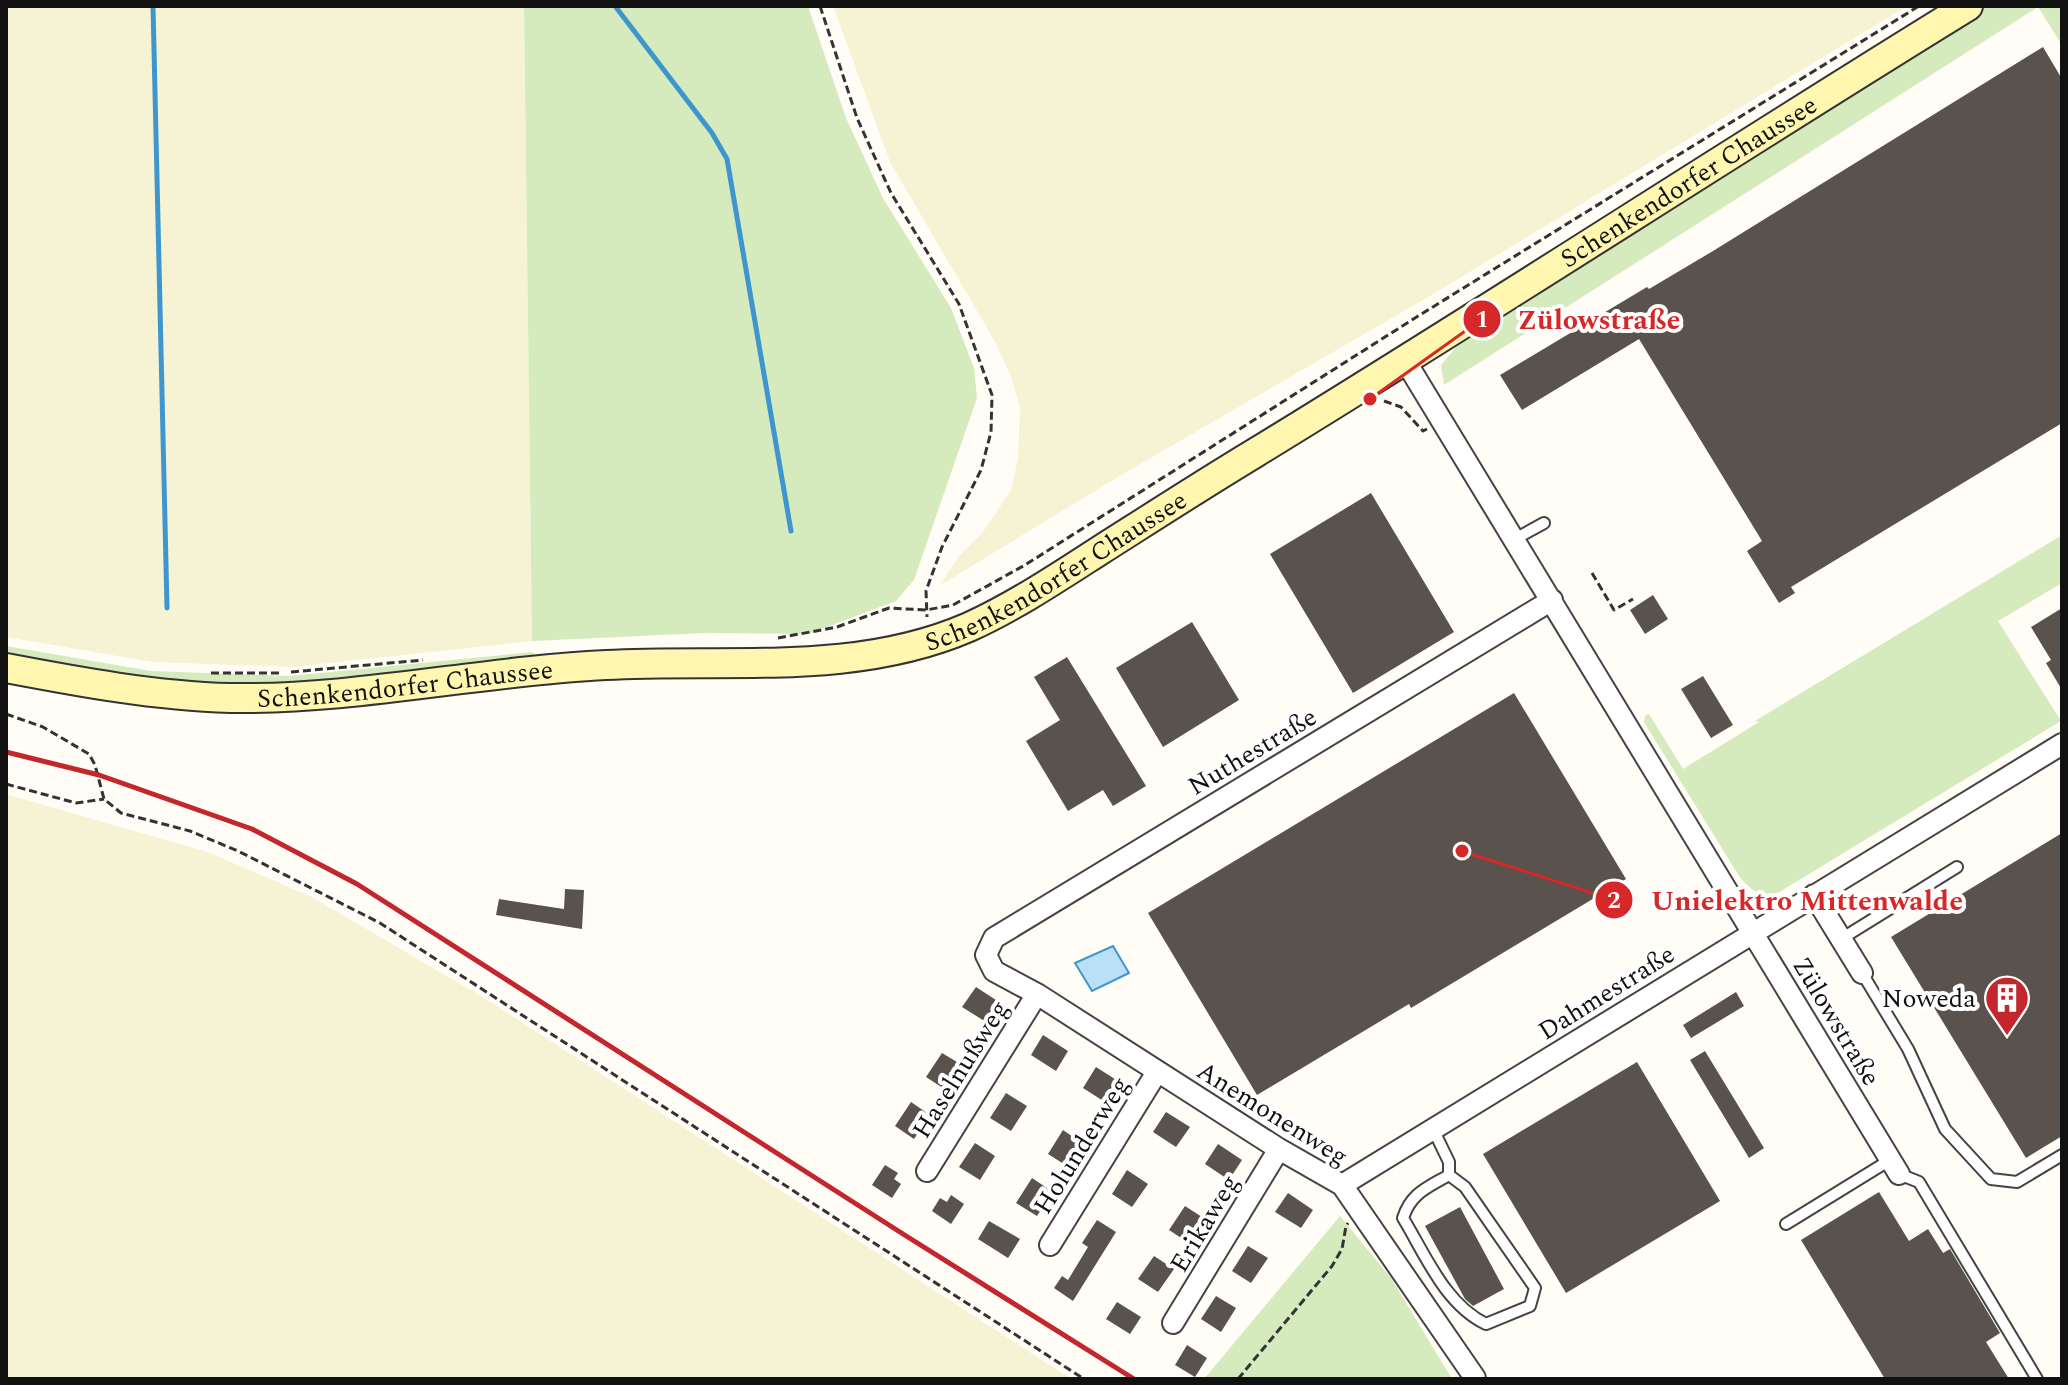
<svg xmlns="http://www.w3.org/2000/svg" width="2068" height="1385" viewBox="0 0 2068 1385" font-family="Spectral,serif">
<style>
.farmland{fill:#f6f3d4}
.green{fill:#d5ebbd}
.water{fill:#b9e0f7;stroke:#3f96cf;stroke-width:2}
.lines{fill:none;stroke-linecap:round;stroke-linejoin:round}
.stream{stroke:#3f96cf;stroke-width:5}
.building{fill:#5a524d}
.service-casing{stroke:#444;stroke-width:14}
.minor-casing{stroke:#444;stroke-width:24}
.secondary-casing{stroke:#333;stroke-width:32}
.path{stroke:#333;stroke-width:3;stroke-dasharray:8 4;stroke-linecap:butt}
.service{stroke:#fff;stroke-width:10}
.minor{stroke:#fff;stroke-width:20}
.secondary{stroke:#fff6b0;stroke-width:28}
.rail{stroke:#c4262e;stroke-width:5}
.labels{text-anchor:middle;stroke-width:8;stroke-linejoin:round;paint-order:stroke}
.street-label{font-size:26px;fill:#111;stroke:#fff}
.poi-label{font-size:26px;fill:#111;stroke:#fff;text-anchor:end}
.leader{fill:none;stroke:#d62828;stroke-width:3}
.callout-dot{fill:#d62828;stroke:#fff;stroke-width:3}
.mark-label{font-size:24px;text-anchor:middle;font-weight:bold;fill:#fff}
.callout-label{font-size:28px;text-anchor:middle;font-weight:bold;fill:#d62828;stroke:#fff;stroke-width:8;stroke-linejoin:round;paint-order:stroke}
</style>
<rect width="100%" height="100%" fill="#fffdf5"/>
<path class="farmland" d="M6,6H524L532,641L292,667L153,662L6,637Z
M833,6H1907L1435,293L1118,477L939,586L960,555L983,532L1011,490L1018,458L1020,408L1011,376L994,340L890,162Z
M6,794L208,852L312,897L486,999L1071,1379H6Z"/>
<path class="green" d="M524,6H808L846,118L883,198L951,308L974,368L977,398L914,580L896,601L808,634L705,633L532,641Z
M1982,6H2062V45L2038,7L1444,385L1441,365L1457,346L1554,284L1671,200Z
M2062,535V583L1998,621L2061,721L1776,894C1759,897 1749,889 1739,876L1644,722L1645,716L1649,714L1683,769L1759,722L1755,721Z
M6,646L151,671L290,676L532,652L541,660L343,682L192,686L6,659Z
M1340,1216L1391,1278L1452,1379H1204Z"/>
<path class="water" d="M1113,946L1129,973L1092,991L1075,963Z"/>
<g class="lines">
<path class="stream" d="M153,6L167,608
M615,6L712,133L727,159L791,531"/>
</g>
<path class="building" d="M2043,47L2062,79V423L1791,587L1795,593L1779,603L1747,551L1762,541L1639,339L1522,410L1500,375L1647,287L1649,289L1713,251Z
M1371,493L1454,632L1353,693L1270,554Z
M1653,595L1668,619L1645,634L1630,610Z
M2062,608V690L2046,663L2051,660L2031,627Z
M1192,622L1239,700L1163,747L1116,668Z
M1067,657L1146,786L1113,806L1103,790L1068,811L1026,741L1060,720L1034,677Z
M1703,676L1733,725L1711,738L1681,689Z
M1514,693L1626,879L1411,1008L1409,1004L1257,1095L1148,913Z
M2062,833V1136L2026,1158L1891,937Z
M565,889L584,890L582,929L496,915L499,899L564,909Z
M976,987L999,1002L986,1022L962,1007Z
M1736,992L1744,1006L1691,1038L1683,1025Z
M1043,1035L1068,1051L1056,1071L1031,1055Z
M1705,1051L1764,1148L1749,1158L1690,1060Z
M942,1053L962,1065L946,1090L926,1077Z
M1637,1062L1720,1201L1566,1293L1483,1154Z
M1096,1067L1121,1083L1108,1104L1083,1088Z
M1006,1093L1027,1106L1011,1131L990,1118Z
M911,1102L930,1115L914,1139L895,1126Z
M1166,1112L1190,1127L1176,1147L1153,1132Z
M1063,1130L1082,1143L1067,1166L1048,1154Z
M975,1143L995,1156L980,1180L959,1167Z
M1218,1144L1242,1160L1229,1180L1205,1164Z
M885,1165L898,1173L894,1179L901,1184L892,1198L872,1185Z
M1127,1170L1148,1184L1132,1207L1112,1194Z
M1032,1178L1053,1192L1037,1216L1016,1203Z
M1879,1192L1909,1241L1928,1229L1943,1253L1950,1249L2000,1333L1986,1342L2009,1379H1885L1801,1240Z
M1288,1193L1313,1210L1301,1228L1275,1212Z
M951,1195L964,1204L951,1224L932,1211L940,1198L947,1202Z
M1185,1206L1205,1219L1189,1243L1169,1230Z
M1460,1207L1504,1289L1473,1306L1465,1299L1425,1226Z
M1097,1220L1116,1232L1073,1301L1054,1288L1062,1276L1068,1280L1088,1247L1082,1243Z
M989,1221L1020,1239L1008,1258L978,1239Z
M1248,1246L1268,1258L1251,1283L1232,1271Z
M1154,1256L1174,1269L1158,1292L1138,1279Z
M1216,1296L1236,1308L1221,1332L1201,1319Z
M1117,1302L1141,1317L1130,1334L1106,1319Z
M1187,1345L1207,1358L1195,1377L1175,1365Z"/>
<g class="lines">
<g class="service-casing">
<path id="service" d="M1515,539L1544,523
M1841,939L1957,867
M1862,973L1908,1049L1945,1129L1991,1179L2017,1182L2062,1155
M1433,1129L1449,1162V1175C1427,1188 1411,1193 1403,1218C1426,1256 1445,1304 1486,1324L1530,1306L1535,1288L1465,1187L1449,1175
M1899,1174L1919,1182L2037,1379
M1786,1224L1890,1160"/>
</g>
<g class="minor-casing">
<path id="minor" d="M1406,362L1899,1174
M1814,895L1862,973
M927,1171L1037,994
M1342,1185L2062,744
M1050,1245L1157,1072
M1173,1323L1279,1149
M1475,1378L1342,1185L1279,1149L1037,994L994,971L986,955L994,938L1552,600"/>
</g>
<g class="secondary-casing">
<g id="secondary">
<path id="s1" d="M6,668C80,682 155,696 230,698C356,700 481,671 606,665C728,658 854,677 969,627C1015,606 1057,578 1099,551C1151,518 1202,485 1255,453C1494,307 1729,153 1968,6"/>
</g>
</g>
<path class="path" d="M820,6L857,118L891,193L959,304L992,395L991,432L981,470L942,547L926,591L927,617
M1384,401L1401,407L1423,431L1427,429
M1592,573L1614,610L1633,599
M778,638L837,627L889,608L926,610L953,605L1025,565L1415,318L1919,6
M291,672L423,660
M211,673H280
M6,714L43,727L89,754L95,765L104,799L121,813L190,831L238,851L380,923L1084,1379
M6,784L76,803L104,799
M1238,1379L1332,1266L1342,1249L1346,1226L1348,1223"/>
<use href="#service" class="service"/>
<use href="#minor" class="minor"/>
<use href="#secondary" class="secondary"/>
<path class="rail" d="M6,752L99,775L252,829L357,884L903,1234L1134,1379"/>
</g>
<defs>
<g id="building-pin" transform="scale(2.3)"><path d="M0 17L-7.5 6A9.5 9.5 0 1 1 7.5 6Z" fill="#c4262e" stroke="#fff"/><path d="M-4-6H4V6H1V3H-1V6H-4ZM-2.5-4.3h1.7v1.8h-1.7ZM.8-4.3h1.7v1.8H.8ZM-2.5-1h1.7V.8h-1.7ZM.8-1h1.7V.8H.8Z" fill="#fff"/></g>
</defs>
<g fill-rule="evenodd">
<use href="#building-pin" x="2007" y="998"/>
</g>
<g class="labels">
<g class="street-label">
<text dy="9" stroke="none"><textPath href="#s1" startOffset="1818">Schenkendorfer Chaussee</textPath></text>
<text dy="9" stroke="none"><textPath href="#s1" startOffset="1074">Schenkendorfer Chaussee</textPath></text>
<text dy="9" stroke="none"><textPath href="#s1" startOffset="402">Schenkendorfer Chaussee</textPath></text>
<text transform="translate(1252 751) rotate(-31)" y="9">Nuthestraße</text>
<text transform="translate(1606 992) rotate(-32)" y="9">Dahmestraße</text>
<text transform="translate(1837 1021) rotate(59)" y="9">Zülowstraße</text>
<text transform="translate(960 1069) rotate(-58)" y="9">Haselnußweg</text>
<text transform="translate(1273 1113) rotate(32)" y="9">Anemonenweg</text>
<text transform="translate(1081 1145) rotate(-58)" y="9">Holunderweg</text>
<text transform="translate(1204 1223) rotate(-59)" y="9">Erikaweg</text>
</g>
<g class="poi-label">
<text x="1976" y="1007">Noweda</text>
</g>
</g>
<path class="leader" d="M1370 399L1482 319M1462 851L1614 900"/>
<g class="callout-dot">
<circle cx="1370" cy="399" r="8"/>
<circle cx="1462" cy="851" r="8"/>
<circle cx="1482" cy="319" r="20"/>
<circle cx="1614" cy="900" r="20"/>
</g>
<g class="mark-label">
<text x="1482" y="327">1</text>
<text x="1614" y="908">2</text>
</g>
<g class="callout-label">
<text x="1599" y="329">Zülowstraße</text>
<text x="1807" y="910">Unielektro Mittenwalde</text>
</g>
<rect width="2068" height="1385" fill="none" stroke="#111111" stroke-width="16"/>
</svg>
